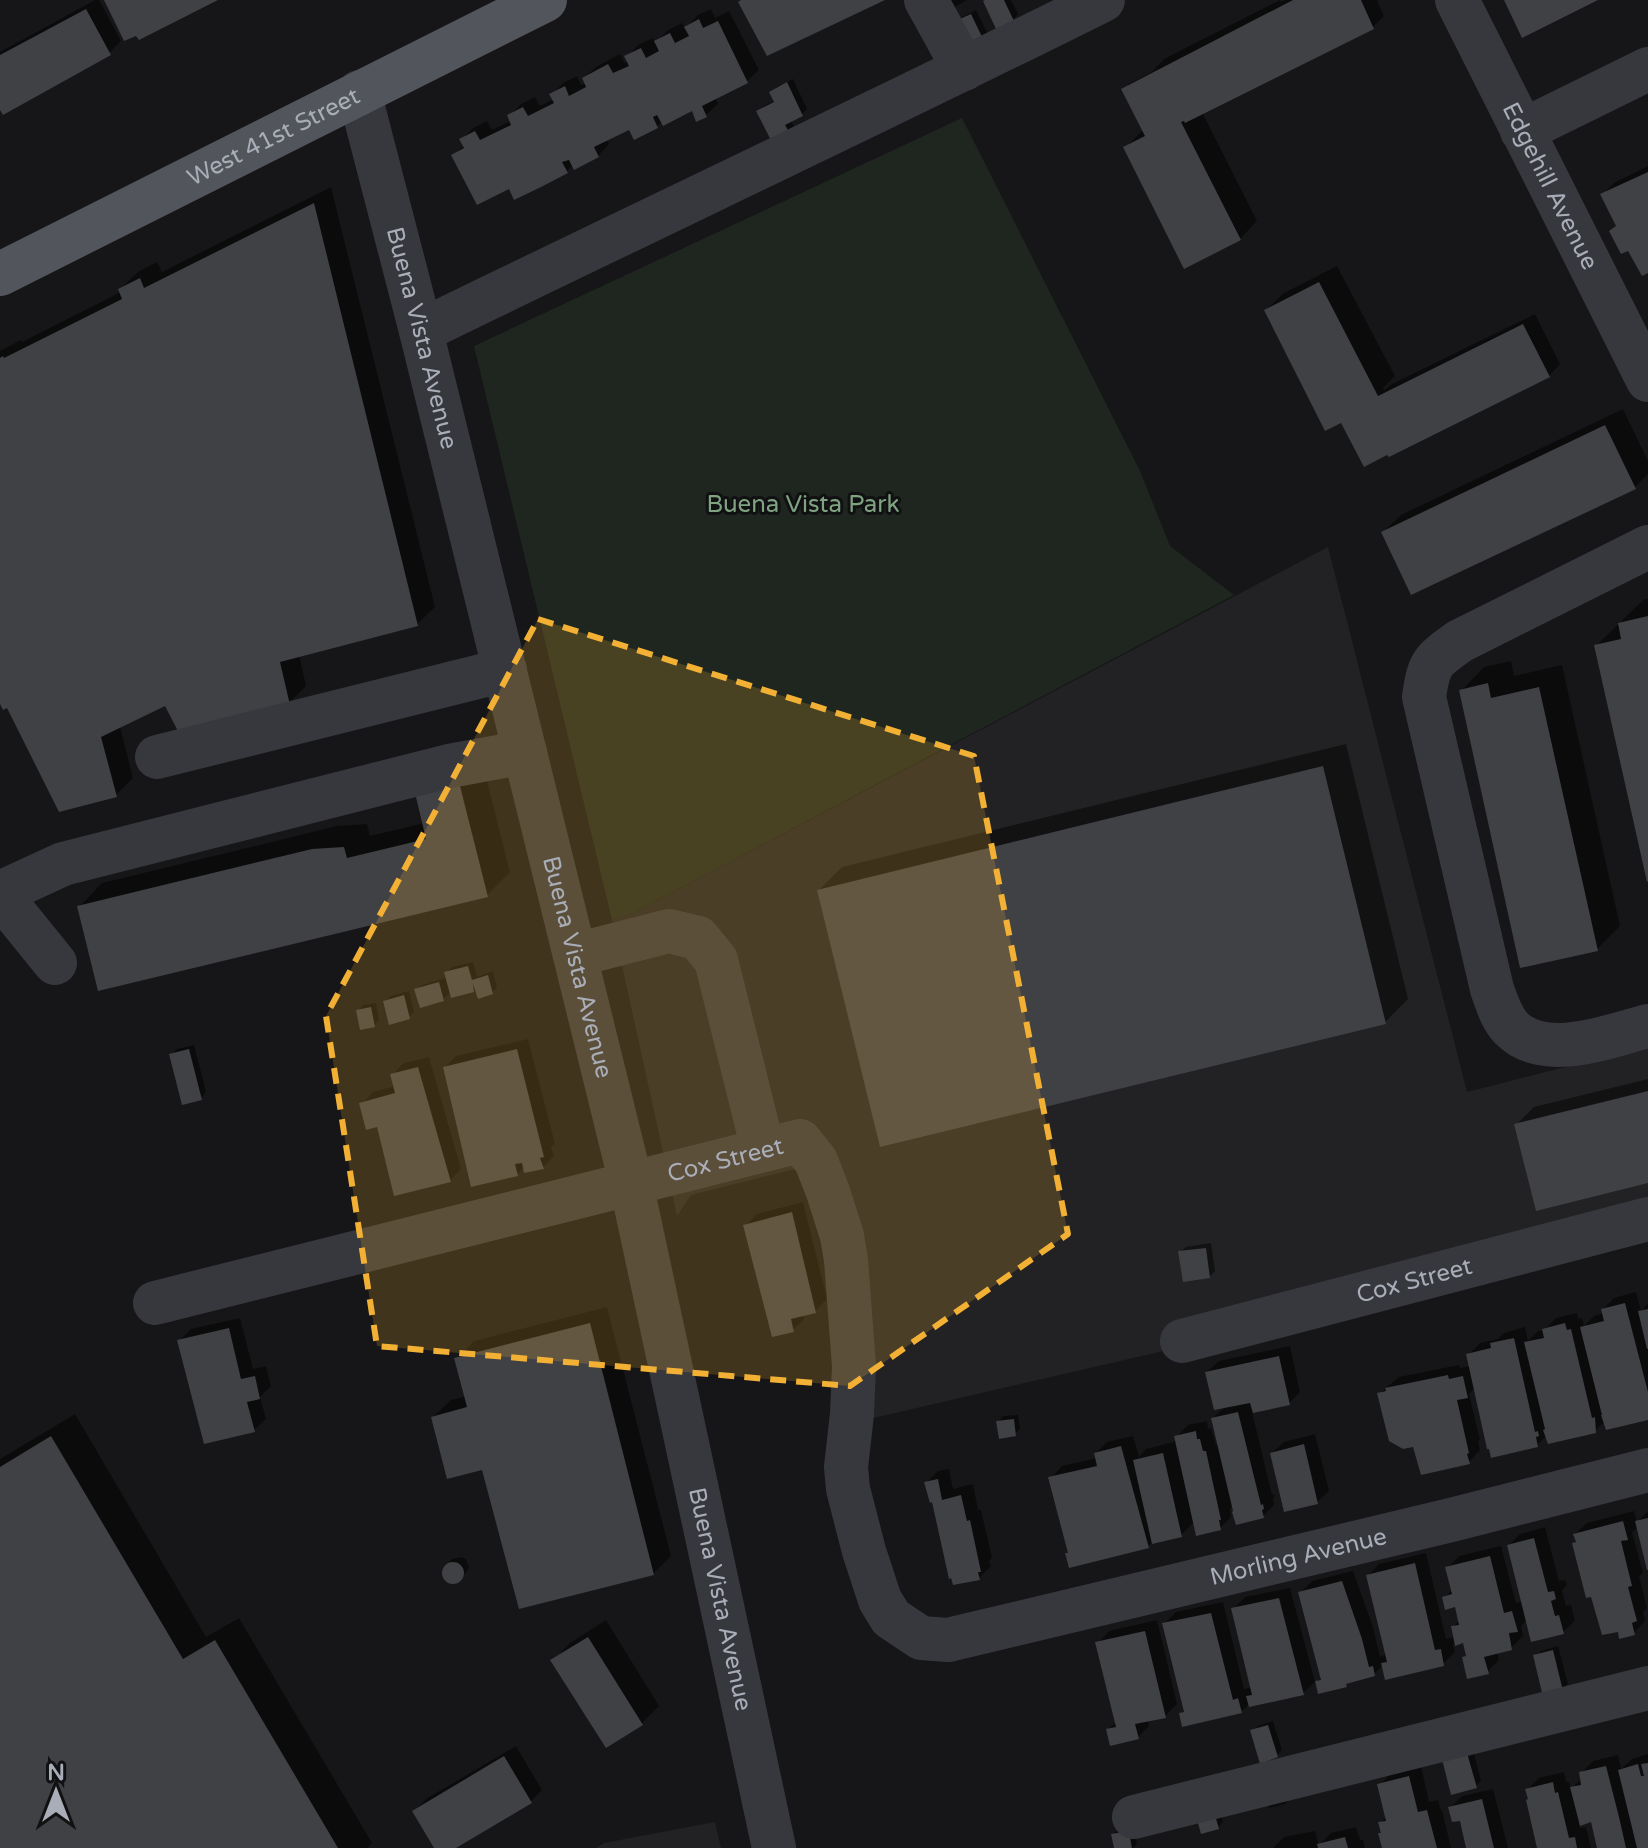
<svg xmlns="http://www.w3.org/2000/svg" width="1648" height="1848" viewBox="0 0 1648 1848" font-family="'Varela Round',sans-serif">
<style>
.built{fill:#222225}
.green{fill:#1e261f}
.shadow{fill:#0007}
.building{fill:#404145}
.lines{fill:none;stroke-linecap:round;stroke-linejoin:round}
.minor{stroke:#37383d;stroke-width:44}
.major{stroke:#53555c;stroke-width:44}
.marked{fill:#f2b134;fill-opacity:0.2;stroke:#f2b134;stroke-width:6;stroke-dasharray:16 10;stroke-linejoin:round}
.labels{text-anchor:middle;stroke-width:6;stroke-linejoin:round;paint-order:stroke}
.street-label{font-size:24px;fill:#a8adb8;stroke:#111113}
.park-label{font-size:24px;fill:#7fa381;stroke:#111113}
</style>
<rect width="100%" height="100%" fill="#161618"/>
<path class="built" d="M1328,547L1467,1092L1648,1046V1239L869,1419L811,1165L691,1195L677,1216L612,920L633,913Z
M715,1822L721,1848H596L604,1843Z"/>
<path class="green" d="M962,118L1140,471L1170,546L1234,595L633,913L612,920L474,346Z"/>
<path class="shadow" d="M95,0H99L121,41L109,53L0,109V52Z
M938,0H967L946,12Z
M987,0H1011L1018,14L1013,20Z
M1280,0L1281,2L1285,0H1377L1384,16L1373,27L1202,112L1257,221L1240,239L1125,148L1144,129L1124,89L1129,84L1152,72L1164,59Z
M711,9L715,18L729,11L759,70L747,81L715,97L718,104L706,115L693,108L663,121L657,126L635,138L629,127L606,139L609,144L598,156L573,165L567,171L510,187L454,155L464,145L462,139L473,128L487,121L492,130L511,121L509,116L521,104L535,97L540,106L554,99L552,95L563,83L577,76L581,85L586,83L584,78L596,67L620,54L625,63L629,61L627,57L638,45L653,38L655,43L668,30L682,23L685,28L698,15Z
M976,10L988,34L983,40L960,18Z
M793,79L807,109L802,114L790,120L795,128L774,141L759,111L764,106L776,100L771,92L777,87Z
M1648,166V271L1618,225L1602,195L1614,183Z
M331,187L435,607L417,624L299,654L306,686L289,703L166,704L120,726L133,778L116,795L0,700V351L21,340L22,342L121,292L120,289L138,272L157,262L162,272Z
M1337,266L1395,376L1383,388L1384,390L1392,384L1535,314L1560,364L1549,376L1341,421L1266,310L1284,293Z
M1623,409L1648,461V474L1635,487L1383,532L1401,515Z
M1648,599V878L1596,646L1643,600Z
M1511,661L1514,676L1562,665L1620,926L1597,949L1461,691L1484,667Z
M1346,744L1408,999L1385,1022L819,890L842,867Z
M482,760L510,872L487,895L79,907L102,883L337,826L367,824L370,836L424,823Z
M473,962L477,977L493,971L497,987L492,993L477,990L452,996L451,992L443,999L416,990L422,985L448,977L447,972L452,967Z
M409,991L414,1012L409,1017L385,1001L390,996Z
M376,1003L379,1020L374,1025L358,1011L363,1005Z
M528,1039L555,1144L551,1147L554,1156L543,1167L525,1166L517,1174L445,1067L456,1056Z
M194,1045L206,1092L201,1098L172,1054L177,1049Z
M429,1057L461,1169L450,1180L378,1125L362,1104L373,1092L395,1086L392,1075L404,1063Z
M1648,1079V1181L1517,1124L1534,1107Z
M803,1202L827,1299L815,1311L803,1314L804,1319L793,1330L745,1226L757,1214Z
M1211,1243L1215,1271L1210,1276L1180,1252L1186,1247Z
M1636,1292L1641,1311L1648,1304V1418L1605,1421L1595,1431L1547,1435L1537,1445L1476,1387L1469,1394L1480,1440L1478,1441L1480,1450L1469,1462L1414,1444L1380,1393L1399,1377L1459,1365L1460,1368L1471,1366L1469,1354L1480,1343L1498,1339L1504,1333L1525,1327L1528,1341L1538,1331L1544,1330L1556,1318L1577,1313L1578,1319L1582,1318L1584,1326L1594,1316L1604,1313L1603,1309L1614,1298Z
M607,1307L671,1556L653,1574L484,1468L433,1417L451,1400L466,1396L457,1359L474,1341Z
M240,1318L253,1369L266,1366L271,1386L260,1397L266,1419L254,1430L179,1341L191,1329Z
M1290,1346L1300,1392L1289,1403L1252,1412L1272,1495L1274,1494L1275,1496L1273,1498L1274,1505L1263,1516L1234,1504L1230,1508L1231,1517L1220,1528L1195,1521L1181,1535L1153,1542L1148,1546L1070,1552L1051,1478L1062,1466L1097,1458L1096,1453L1107,1442L1133,1436L1139,1457L1146,1449L1177,1441L1176,1437L1188,1425L1207,1421L1208,1429L1211,1428L1216,1445L1219,1444L1213,1418L1226,1406L1207,1372L1219,1361Z
M75,1414L206,1637L239,1618L372,1843L367,1848H0V1459Z
M1018,1415L1020,1429L1015,1434L998,1422L1003,1416Z
M1315,1434L1329,1491L1317,1502L1272,1453L1284,1442Z
M949,1469L953,1489L973,1484L978,1510H981L992,1558L989,1561L991,1566L979,1578L934,1500L926,1483L938,1471Z
M1634,1511L1637,1522L1648,1511V1567L1638,1527L1632,1532L1643,1573L1639,1576L1647,1608L1643,1612L1645,1621L1634,1633L1574,1543L1577,1540L1575,1534L1587,1523Z
M1545,1527L1559,1581L1565,1580L1567,1585L1562,1590L1566,1606L1571,1605L1575,1621L1563,1632L1527,1619L1521,1626L1523,1636L1511,1648L1497,1652L1499,1660L1487,1672L1468,1655L1464,1641L1453,1644L1455,1652L1443,1664L1383,1665L1374,1674L1350,1681L1346,1685L1317,1682L1322,1677L1300,1593L1312,1581L1353,1571L1373,1627L1380,1657L1387,1654L1368,1576L1379,1564L1426,1553L1446,1639L1455,1637L1453,1627L1460,1620L1456,1604L1444,1598L1453,1589L1448,1567L1459,1556L1501,1546L1516,1603L1523,1601L1509,1545L1520,1534Z
M462,1557L466,1559L469,1568L460,1580L451,1582L446,1578L443,1573L447,1565L452,1559Z
M1290,1588L1315,1682L1303,1693L1248,1705L1241,1712L1181,1714L1185,1710L1164,1624L1176,1612L1223,1602L1244,1689L1252,1687L1233,1609L1245,1597Z
M606,1620L659,1706L642,1723L607,1745L553,1661L570,1643Z
M1157,1620L1177,1704L1165,1716L1148,1719L1149,1726L1138,1737L1108,1730L1117,1721L1098,1643L1109,1631Z
M1558,1646L1568,1684L1562,1690L1535,1656L1541,1651Z
M1273,1721L1282,1750L1277,1755L1252,1731L1258,1726Z
M516,1746L542,1790L531,1801L453,1848H437L415,1811L426,1799Z
M1473,1749L1481,1781L1476,1786L1445,1760Z
M1648,1754V1846L1641,1848H1599L1592,1820L1579,1824L1580,1828L1586,1827L1591,1848H1539L1527,1790L1539,1778L1564,1772L1566,1782H1569L1571,1789L1582,1778L1581,1773L1593,1761L1618,1755L1621,1769L1632,1759Z
M1421,1766L1429,1802L1438,1800L1441,1811L1442,1810L1451,1848H1384L1381,1833L1383,1831L1381,1823L1387,1816L1380,1785L1391,1773Z
M1493,1789L1508,1848H1468L1461,1818L1450,1808L1462,1796Z
M1266,1793L1291,1798L1285,1804L1269,1808Z
M1218,1804L1223,1822L1218,1827L1198,1813Z
M1134,1827L1137,1844L1133,1848H1116L1113,1834L1119,1829Z
M1356,1827L1360,1840H1363L1365,1848H1273L1284,1837L1315,1831L1319,1845L1331,1833Z"/>
<path class="building" d="M104,0H218L139,40L136,36L124,41Z
M741,0H885L767,56L738,2Z
M985,0H1004L1014,21L996,29L983,1Z
M1293,0H1361L1374,29L1185,123L1184,121L1181,122L1241,240L1184,269L1123,147L1145,136L1121,89Z
M1504,0H1598L1522,38Z
M86,9L111,55L3,115L0,110V55Z
M971,14L984,41L966,50L953,22Z
M699,19L703,28L718,21L748,83L702,106L707,117L696,122L692,111L663,126L657,115L653,117L658,128L634,140L629,130L594,147L599,157L574,170L569,160L562,162L568,173L541,187L514,200L509,189L477,205L451,155L464,148L459,139L475,131L480,140L511,125L507,115L523,107L528,116L554,103L549,94L565,86L569,96L586,87L582,78L608,64L613,73L629,66L624,56L641,48L646,58L659,51L654,41L670,33L675,43L689,36L684,27Z
M787,82L803,116L785,125L791,135L773,144L756,111L774,102L769,92Z
M1648,172V273L1642,276L1628,251L1621,254L1609,231L1616,226L1600,194Z
M314,203L418,626L280,662L290,705L179,733L165,706L101,737L117,797L59,812L7,708L3,710L0,704V358L3,356L4,358L122,299L118,289L140,278L144,288Z
M1319,282L1378,396L1523,324L1550,377L1389,457L1387,455L1364,467L1341,423L1325,431L1264,310Z
M1605,425L1636,489L1411,595L1381,532Z
M1648,616V881L1647,882L1594,645L1621,639L1618,623Z
M1488,683L1491,698L1539,687L1598,951L1520,968L1459,690Z
M1323,766L1386,1024L880,1147L817,890Z
M459,782L488,897L98,991L77,906L312,849L344,847L347,858L426,839L415,793Z
M468,966L472,980L488,975L493,994L478,999L473,984L474,992L451,998L444,972Z
M439,982L444,1001L420,1008L414,989Z
M404,995L410,1019L389,1025L383,1001Z
M371,1007L375,1027L360,1030L356,1010Z
M189,1049L202,1100L182,1105L169,1054Z
M517,1049L544,1157L540,1158L544,1169L524,1173L522,1163L515,1164L518,1176L471,1187L443,1067Z
M418,1067L451,1182L394,1196L377,1127L366,1130L359,1103L395,1093L390,1074Z
M1648,1091V1183L1536,1211L1514,1124Z
M792,1212L816,1313L791,1319L794,1332L772,1337L743,1225Z
M1206,1248L1210,1278L1183,1282L1178,1251Z
M1625,1303L1648,1392V1420L1606,1430L1601,1415H1602L1580,1327L1604,1321L1601,1309Z
M1648,1309V1349H1647L1638,1311Z
M590,1323L654,1575L519,1609L482,1470L447,1479L431,1417L467,1407L454,1358Z
M1565,1323L1567,1330L1571,1329L1592,1418L1595,1417L1596,1433L1548,1444L1543,1430L1545,1429L1524,1342L1544,1338L1542,1329Z
M229,1328L241,1379L255,1376L260,1399L247,1402L255,1432L204,1444L177,1340Z
M1514,1338L1535,1432L1538,1431L1539,1436L1536,1437L1538,1447L1491,1458L1489,1449H1487L1466,1354L1491,1348L1490,1343Z
M1279,1356L1290,1405L1253,1413L1250,1403L1214,1410L1205,1372Z
M1448,1375L1449,1379L1463,1376L1468,1398L1457,1400L1469,1453L1467,1454L1470,1464L1421,1475L1413,1447L1403,1449L1389,1441L1377,1393L1386,1391L1385,1388Z
M1238,1412L1261,1505L1263,1504L1264,1509L1262,1510L1264,1518L1236,1525L1232,1512L1233,1511L1211,1418Z
M1014,1419L1016,1436L999,1439L996,1421Z
M1196,1431L1197,1439H1200L1203,1451H1206L1221,1520H1219L1221,1530L1196,1536L1174,1436Z
M51,1436L183,1659L215,1640L338,1848H0V1467Z
M1304,1444L1318,1504L1284,1512L1270,1453Z
M1121,1446L1149,1548L1069,1568L1065,1553H1068L1048,1477L1097,1466L1094,1453Z
M1163,1453L1182,1537L1152,1544L1133,1460Z
M938,1479L942,1500L961,1495L967,1521L970,1520L981,1572H978L980,1580L953,1585L951,1578L949,1579L932,1502L930,1503L924,1482Z
M1648,1518V1570H1647L1635,1521Z
M1623,1521L1628,1540L1621,1541L1632,1586L1628,1587L1637,1621L1632,1623L1635,1635L1619,1639L1618,1632L1602,1635L1591,1597L1586,1598L1572,1543L1576,1542L1573,1534Z
M1534,1538L1548,1592L1554,1591L1556,1599L1551,1601L1555,1616L1559,1615L1564,1634L1531,1642L1507,1545Z
M1490,1556L1504,1613L1512,1611L1518,1632L1509,1633L1512,1650L1484,1657L1489,1674L1467,1679L1462,1657L1466,1656L1463,1643L1455,1646L1451,1626L1459,1625L1455,1607L1445,1610L1442,1597L1452,1594L1445,1567Z
M442 1573a11 11 0 1 1 22 0a11 11 0 1 1-22 0Z
M1415,1563L1435,1650L1441,1649L1444,1666L1385,1680L1381,1663L1387,1662L1366,1575Z
M1342,1581L1362,1639L1369,1667L1373,1666L1375,1676L1346,1684L1347,1687L1318,1694L1315,1681L1321,1680L1298,1592Z
M1279,1598L1304,1695L1249,1707L1246,1696L1252,1695L1231,1608Z
M1211,1613L1233,1700L1238,1698L1242,1713L1182,1727L1179,1713L1184,1712L1162,1623Z
M1145,1631L1166,1718L1135,1724L1139,1739L1110,1746L1106,1729L1116,1727L1095,1642Z
M588,1637L643,1725L606,1748L550,1660Z
M1553,1650L1563,1691L1543,1697L1533,1655Z
M1268,1725L1278,1757L1260,1764L1250,1730Z
M1467,1753L1477,1788L1451,1795L1442,1759Z
M504,1756L532,1803L456,1848H434L412,1811Z
M1648,1763V1848H1637L1618,1770L1638,1764L1641,1776H1644L1641,1764Z
M1606,1766L1619,1817L1626,1848H1597L1591,1822L1580,1826L1570,1787L1581,1785L1579,1772Z
M1409,1776L1418,1812L1427,1810L1437,1848H1382L1378,1833H1381L1378,1822L1386,1821L1377,1784Z
M1553,1782L1555,1793L1558,1792L1569,1838L1575,1837L1577,1848H1537L1526,1800L1528,1799L1525,1789Z
M1482,1799L1494,1848H1466L1460,1821L1452,1822L1448,1807Z
M1213,1808L1219,1829L1201,1834L1195,1812Z
M1129,1831L1132,1848H1114L1111,1834Z
M1345,1837L1348,1848H1318L1317,1844Z"/>
<g class="lines">
<g class="minor">
<path d="M926,0L964,69"/>
<path id="s1" d="M1457,0L1648,380"/>
<path id="s2" d="M359,92L421,331L631,1183L774,1848"/>
<path d="M1522,131L1648,69"/>
<path d="M421,331C648,220 877,113 1103,0"/>
<path d="M1648,547L1460,641C1432,661 1429,662 1424,697L1492,989C1497,1003 1501,1017 1511,1028C1544,1062 1610,1036 1648,1026"/>
<path d="M157,757L505,670"/>
<path d="M0,893L63,864L449,766L525,752"/>
<path d="M0,895L55,963"/>
<path d="M575,955L669,931L698,938L716,960L763,1149"/>
<path id="s3" d="M155,1303L800,1141L816,1161L828,1192L842,1236L846,1260L854,1366L852,1414L846,1467L848,1489L864,1551L880,1600L891,1618L921,1638L948,1640L1451,1520L1648,1470"/>
<path id="s4" d="M1182,1341L1648,1219"/>
<path d="M1134,1817L1648,1688"/>
</g>
<path class="major" id="s5" d="M0,274L545,0"/>
</g>
<path class="marked" d="M538,619L974,756L1068,1234L850,1386L377,1346L326,1016Z"/>
<g class="labels">
<g class="street-label">
<text dy="8" stroke="none"><textPath href="#s5" startOffset="306">West 41st Street</textPath></text>
<text dy="8" stroke="none"><textPath href="#s1" startOffset="208">Edgehill Avenue</textPath></text>
<text dy="8" stroke="none"><textPath href="#s2" startOffset="254">Buena Vista Avenue</textPath></text>
<text dy="8" stroke="none"><textPath href="#s2" startOffset="902">Buena Vista Avenue</textPath></text>
<text dy="8" stroke="none"><textPath href="#s3" startOffset="588">Cox Street</textPath></text>
<text dy="8" stroke="none"><textPath href="#s4" startOffset="240">Cox Street</textPath></text>
<text dy="8" stroke="none"><textPath href="#s3" startOffset="1584">Morling Avenue</textPath></text>
<text dy="8" stroke="none"><textPath href="#s2" startOffset="1550">Buena Vista Avenue</textPath></text>
</g>
<g class="park-label">
<text x="803" y="512">Buena Vista Park</text>
</g>
</g>
<g transform="translate(56 1792)" stroke="#111113" stroke-width="6" paint-order="stroke">
<path d="M0-6L14 30L0 20L-14 30Z" fill="#a8adb8"/>
<text y="-12" font-size="22" font-weight="bold" text-anchor="middle" fill="#a8adb8">N</text>
</g>
</svg>
